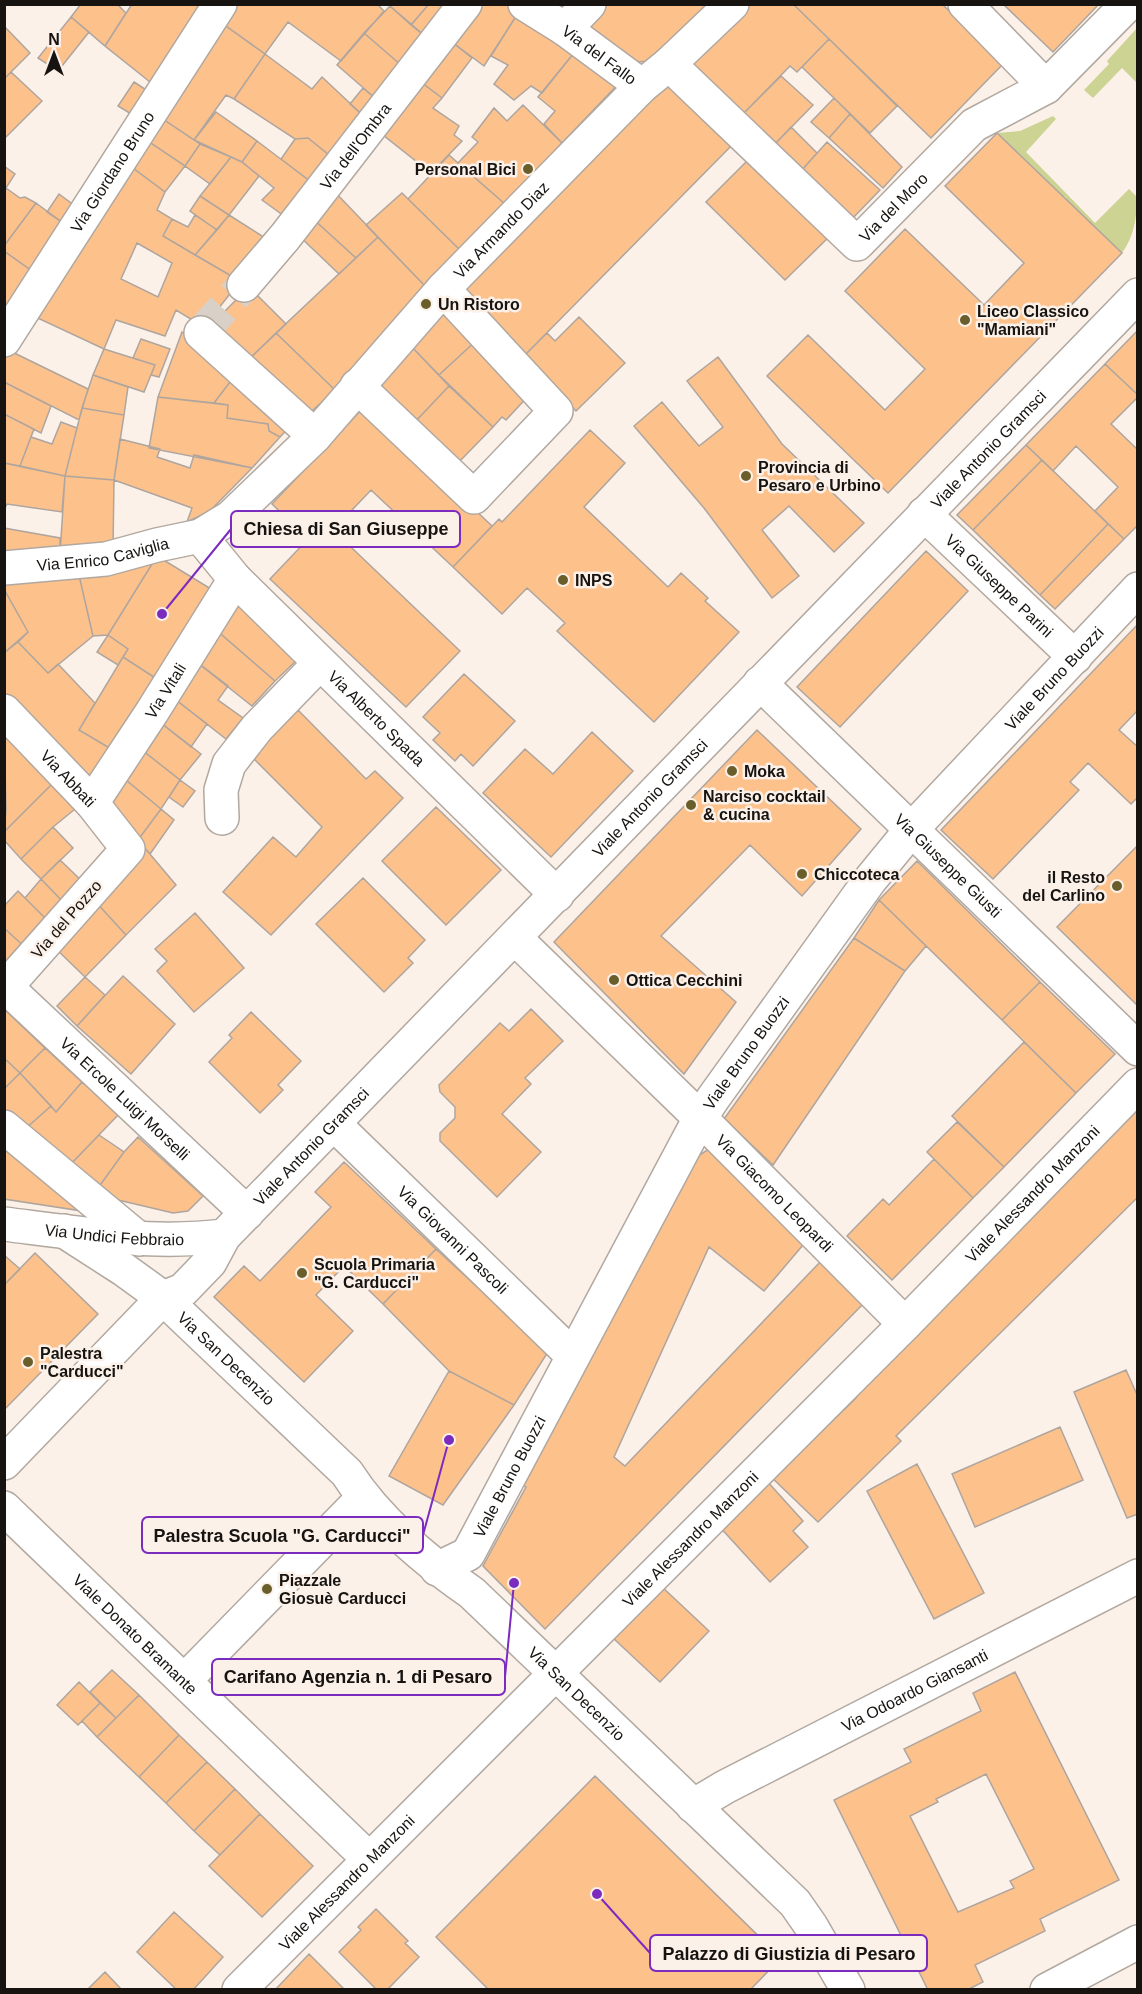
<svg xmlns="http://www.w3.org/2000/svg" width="1142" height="1994" viewBox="0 0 1142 1994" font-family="Helvetica,sans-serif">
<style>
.green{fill:#cdd393}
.building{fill:#fdc18c;stroke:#aea59e;stroke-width:1.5;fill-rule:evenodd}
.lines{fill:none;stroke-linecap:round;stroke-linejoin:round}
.minor-tunnel{stroke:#d9d0c8;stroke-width:33;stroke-dasharray:33 16;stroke-linecap:butt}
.minor-casing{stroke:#b1a8a0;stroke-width:36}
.minor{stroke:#fff;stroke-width:33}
.poi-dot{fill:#6a5e2b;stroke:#fbf1e9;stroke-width:2}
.labels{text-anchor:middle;stroke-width:5;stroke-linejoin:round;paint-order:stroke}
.street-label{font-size:16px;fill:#161310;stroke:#fbf1e9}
.poi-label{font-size:16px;font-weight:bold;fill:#161310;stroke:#fbf1e9;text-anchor:start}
.leader{fill:none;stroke:#7b2cbf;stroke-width:2}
.callout-dot{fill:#7b2cbf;stroke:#fbf1e9;stroke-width:2}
.callout{fill:#fbf1e9;stroke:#7b2cbf;stroke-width:2}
.callout-label{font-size:18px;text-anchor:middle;font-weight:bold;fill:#161310}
</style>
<rect width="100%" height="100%" fill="#fbf1e9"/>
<path class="green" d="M1137,28V83L1122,68L1093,98L1084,90L1109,64L1107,61Z
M1053,116L1056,119L1026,152L1095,223L1129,189L1137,197C1137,217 1134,237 1122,253L1066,199V196L1065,198L997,133L1020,131Z"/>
<path class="building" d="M81,4H117L126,13L105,46L71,17Z
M132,4H206L155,86L105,46Z
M230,4H377L384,11L341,61L288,22L265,54L219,21Z
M391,4H429L411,25L390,6Z
M429,4H460L432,42L411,25Z
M471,4H510L520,10L484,66L448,39Z
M600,4H704L713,11L659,61L629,62L576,28Z
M742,4H793L829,39L797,72L790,66L742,115L684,61Z
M793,4H942L1003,64L931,138Z
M1003,4H1099L1053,52Z
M390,6L432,42L409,72L364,33Z
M520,10L578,48L542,93L531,86L514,100L494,84L508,65L491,56Z
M71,17L89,32L58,71L38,58Z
M219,21L265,54L234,99L226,95L194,140L157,115Z
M4,26L30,53L4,79Z
M364,33L409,72L383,105L337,65Z
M448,39L472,58L442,98L417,79Z
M829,39L897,106L870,133L802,67Z
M578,48L622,80L562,143L544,124L555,111L538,97Z
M265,54L312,89L322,77L370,122L339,163L308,138L295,139L234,99Z
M11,72L42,101L4,139V79Z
M781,76L813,105L774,145L742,115Z
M417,79L442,98L433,108L459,126L454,135L462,141L431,173L378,131Z
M672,79L736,141L523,357L460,295Z
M134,82L151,93L136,117L118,106Z
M363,88L383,105L370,122L350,104Z
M834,98L850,114L829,138L811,122Z
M523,105L562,143L505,204L458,163L478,142L472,137L494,108L507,121Z
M216,112L257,141L242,162L194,140Z
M850,114L902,167L883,188L829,138Z
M157,115L200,144L185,166L142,137Z
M791,127L817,153L801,171L774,145Z
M997,133L1122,253L888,493L767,376L808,335L885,410L925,369L845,291L905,229L984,305L1024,263L945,186Z
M142,137L185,166L165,192L125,162Z
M308,138L339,163L319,188L281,159L295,139Z
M257,141L319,188L291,221L262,200L274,188L242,162Z
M827,142L880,190L852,219L801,171Z
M200,144L231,157L210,184L185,166Z
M754,154L833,233L785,280L706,202Z
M449,155L505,204L461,251L408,199Z
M231,157L242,162L259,176L229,215L200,196Z
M125,162L165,192L157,210L172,219L163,236L240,281L204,327L176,310L165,336L116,320L104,349L29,314ZM137,243L172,263L158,297L121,279Z
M4,166L15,174L4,191Z
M6,188L20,198L25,197L36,203L4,246V191Z
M331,188L378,237L356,258L311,217Z
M402,193L461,251L425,286L366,225Z
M59,194L75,206L63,223L47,212Z
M200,196L229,215L217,230L190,211Z
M36,203L63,223L32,271L4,251V246Z
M195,215L217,230L195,255L163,236L172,219L188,227Z
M229,215L273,243L240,281L195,255Z
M311,217L356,258L339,274L296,233Z
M378,237L425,286L335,390L276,333Z
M4,251L32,271L4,311Z
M249,287L286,324L244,364L205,331Z
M447,305L479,338L439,375L410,345Z
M579,317L625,363L576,411L523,357L547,333L555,341Z
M1138,330V395L1105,364Z
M182,332L236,374L214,403L158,397Z
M276,333L335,390L302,420L244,364Z
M479,338L531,393L506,420L502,417L493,427L439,375Z
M141,339L170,349L159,377L151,375L155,365L133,358Z
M410,345L449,386L414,423L372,384Z
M6,349L88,389L79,420L4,382V352Z
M104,349L155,365L144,392L93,375Z
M718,357L782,444L864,523L834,552L789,506L762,530L799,576L772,598L704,508L634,426L662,402L699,446L723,427L687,381Z
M1105,364L1138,395V397L1111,424L1138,450V525L1124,539L1095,511L1118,487L1076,446L1053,471L1026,445Z
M236,374L293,423L280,437L269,431L268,424L227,418L228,405L214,403Z
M93,375L128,387L124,415L82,408Z
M4,382L51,406L41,433L4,414Z
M449,386L493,427L458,463L414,423Z
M158,397L228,405L227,418L268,424L269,431L280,437L252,468L149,448Z
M365,406L492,526L453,567L371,490L317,547L272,504Z
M82,408L124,415L114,480L65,476Z
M4,414L34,429L20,466L4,463Z
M61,422L77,428L65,476L20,466L31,437L52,444Z
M590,430L625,463L584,507L668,587L681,573L708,598L705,601L739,632L654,722L557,631L565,623L527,588L502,614L453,567L499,519L502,522Z
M120,439L160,449L157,457L190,468L194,455L252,468L210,511L187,522L192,508L114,480Z
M1026,445L1042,460L973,530L957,515Z
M1042,460L1108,524L1040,595L973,530Z
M4,463L65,476L62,512L7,504L4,510Z
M65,476L114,480L113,549L60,554Z
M1108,524L1124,539L1055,609L1040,595Z
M4,528L60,538V554L4,560Z
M333,530L460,651L406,707L270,579L309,538L317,547Z
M926,551L968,591L840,727L797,687Z
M157,556L216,592L163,683L123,657L128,649L108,635Z
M157,556L108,635L93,636L78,571Z
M78,571L93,636L48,673L18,642L28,632L4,589V576Z
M4,589L28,632L4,653Z
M235,596L300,657L275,681L214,628Z
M1138,624V710L1119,730L1138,747V797L1131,804L1088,763L1070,782L1079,790L993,879L941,830Z
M214,628L275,681L252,706L193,659Z
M108,635L128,649L118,665L97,652Z
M18,642L48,673L58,664L95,703L79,730L118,753L90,786L4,698V653Z
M123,657L163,683L118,753L79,730Z
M193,659L228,686L218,700L243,718L226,739L171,696Z
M464,674L515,721L473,766L461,754L455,761L433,740L440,733L423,717Z
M171,696L207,724L191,747L156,719Z
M298,710L366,779L375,771L403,798L271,935L223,892L273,837L296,857L322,827L251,756Z
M156,719L201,754L180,780L137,746Z
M4,723L57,779L4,832L6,810Z
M757,730L861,829L802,896L750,845L661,936L736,1002L684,1074L554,942Z
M592,732L633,771L551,857L483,793L525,749L553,774Z
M137,746L180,780L161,809L120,775Z
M120,775L161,809L138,840L106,800Z
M57,779L80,805L53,827L21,859L4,840V832Z
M180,780L195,791L183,807L169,797Z
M436,807L501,870L446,925L382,861Z
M161,809L174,820L150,854L138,840Z
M53,827L73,848L41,879L21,859Z
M1138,845V1006L1057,927Z
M144,847L176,885L126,935L93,899Z
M60,860L87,886L66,905L41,879Z
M917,861L1040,982L1002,1020L879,900Z
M363,878L425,940L408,958L413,963L384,992L316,924Z
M41,879L66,905L49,922L25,898Z
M18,891L49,922L27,949L4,928V906Z
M93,899L126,935L85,977L51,944Z
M879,900L926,946L905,971L854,938Z
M195,913L244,968L194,1012L157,971L167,961L155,949Z
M4,928L27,949L4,973Z
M854,938L905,971L773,1165L724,1119Z
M123,976L175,1024L131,1074L77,1026Z
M85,977L105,995L77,1026L57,1006Z
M1040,982L1115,1054L1076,1093L1002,1020Z
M531,1009L563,1041L525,1078L531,1084L502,1114L541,1152L497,1197L440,1141V1133L455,1118V1107L440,1092L439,1085L500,1023L509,1031Z
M5,1010L45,1048L20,1073L4,1058Z
M251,1012L301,1061L278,1085L283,1090L260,1113L209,1062L232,1038L229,1035Z
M1024,1042L1076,1093L1004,1167L952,1116Z
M45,1048L82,1082L56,1112L20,1073Z
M4,1058L20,1073L4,1089Z
M20,1073L51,1106L24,1130L4,1113V1089Z
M82,1082L119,1114L69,1166L24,1130L51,1106L56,1112Z
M1138,1107V1197L896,1436L901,1441L818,1522L766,1472L813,1427L819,1434L856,1398L850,1392Z
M957,1122L1004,1167L973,1198L927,1152Z
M99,1135L124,1152L98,1188L69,1166Z
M138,1137L203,1196L188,1211L173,1213L114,1199L98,1188L124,1152Z
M4,1146L82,1211L4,1199Z
M709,1149L803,1245L764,1291L709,1247L614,1457L625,1466L821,1261L863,1304L545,1629L483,1566L526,1487L519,1484L688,1162Z
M934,1159L973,1198L892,1280L847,1236L883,1199L889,1205Z
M344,1162L436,1249L383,1304L344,1266L316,1295L353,1331L304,1382L214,1297L244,1266L260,1281L331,1207L315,1192Z
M436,1249L548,1352L514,1405L449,1371L383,1304Z
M35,1253L98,1314L4,1410V1285Z
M4,1255L20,1269L4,1285Z
M1126,1370L1138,1397V1514L1127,1518L1074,1392Z
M449,1371L514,1405L443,1505L389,1476Z
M1060,1427L1083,1480L975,1527L952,1474Z
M917,1464L984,1593L934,1619L867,1491Z
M766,1480L803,1521L793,1531L808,1547L770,1582L718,1525Z
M661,1586L709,1631L660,1682L612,1637Z
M112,1670L139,1695L116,1718L90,1692Z
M1015,1672L1119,1880L1040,1919L1045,1931L975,1965L983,1982L967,1990H928L834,1800L911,1762L904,1749L981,1711L973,1693ZM986,1774L1034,1869L1010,1881L1014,1888L958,1912L910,1816L938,1802L936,1799Z
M79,1682L100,1703L78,1725L57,1705Z
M139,1695L179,1735L139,1777L97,1737Z
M100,1703L116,1718L97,1737L82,1721Z
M179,1735L207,1762L166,1803L139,1777Z
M207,1762L235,1789L194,1831L166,1803Z
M595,1776L781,1958L750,1990H489L436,1937Z
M235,1789L260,1814L220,1855L194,1831Z
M260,1814L313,1866L262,1917L209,1866Z
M376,1909L408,1941L405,1943L419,1957L387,1990H377L339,1952L361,1930L358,1927Z
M174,1912L223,1957L193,1990H177L137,1952Z
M309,1954L345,1990H275Z
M105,1972L122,1990H87Z"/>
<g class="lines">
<path class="minor-tunnel" d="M201,333L244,285"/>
<g class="minor-casing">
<g id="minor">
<path id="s1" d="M525,4L565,29L642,86"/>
<path d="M965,4L1046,87"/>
<path d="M565,29L589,4"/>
<path id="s2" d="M669,64L857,244L974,125L1046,87L1128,4"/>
<path id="s3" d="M244,285L285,237L465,4"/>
<path d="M201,333L315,436"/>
<path id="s4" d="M4,340L220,4"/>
<path d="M357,386L474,497L556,411L443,289"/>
<path id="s5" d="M924,514L1075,657"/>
<path id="s6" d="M200,536L235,579L557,895"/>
<path id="s7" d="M4,568L106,559L157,545L200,536L231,517L315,436L443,289L642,86L669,64L732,4"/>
<path id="s8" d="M760,683L1138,1049"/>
<path id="s9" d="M4,711L92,803L128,849L4,989"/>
<path id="s10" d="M92,803L152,712L235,579"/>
<path d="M222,818L221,790L229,764L257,728L319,664"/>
<path id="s11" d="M515,938L700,1118L905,1324"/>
<path id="s12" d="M4,985L247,1213"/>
<path id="s13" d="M334,1124L573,1356"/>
<path d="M4,1127L139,1239"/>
<path id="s14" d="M4,1224C77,1233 151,1245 224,1236"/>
<path id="s15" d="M64,1231L123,1269L163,1298L347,1473C377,1520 426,1561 472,1593L795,1903L811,1926L848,1990"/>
<path id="s16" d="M4,1463L163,1298L183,1290L210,1262L224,1236L1138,295"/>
<path id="s17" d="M4,1508L369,1859"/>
<path id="s18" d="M437,1569L468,1554L700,1118L714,1097L870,880L911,830L1138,589"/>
<path d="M184,1681L363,1498"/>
<path id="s19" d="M693,1806L725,1787L1138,1576"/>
<path id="s20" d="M239,1990L905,1324L1138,1085"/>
<path d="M1047,1990L1138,1942"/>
</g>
</g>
<use href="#minor" class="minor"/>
</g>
<g class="poi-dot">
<circle cx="528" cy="169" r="6"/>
<circle cx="426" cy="304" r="6"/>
<circle cx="965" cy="320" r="6"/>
<circle cx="746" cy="476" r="6"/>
<circle cx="563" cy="580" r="6"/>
<circle cx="732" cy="771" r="6"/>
<circle cx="691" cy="805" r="6"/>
<circle cx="802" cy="874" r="6"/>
<circle cx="1117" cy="886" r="6"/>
<circle cx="614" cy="980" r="6"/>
<circle cx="302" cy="1273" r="6"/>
<circle cx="28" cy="1362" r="6"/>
<circle cx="267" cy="1589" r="6"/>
</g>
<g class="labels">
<g class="street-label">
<text dy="6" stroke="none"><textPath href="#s1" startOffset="90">Via del Fallo</textPath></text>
<text dy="6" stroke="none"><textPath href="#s3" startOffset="178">Via dell'Ombra</textPath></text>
<text dy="6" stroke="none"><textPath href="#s4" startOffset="200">Via Giordano Bruno</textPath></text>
<text dy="6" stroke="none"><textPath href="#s2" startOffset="312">Via del Moro</textPath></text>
<text dy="6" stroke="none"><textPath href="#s7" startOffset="630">Via Armando Diaz</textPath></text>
<text dy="6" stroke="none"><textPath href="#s16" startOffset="1416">Viale Antonio Gramsci</textPath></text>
<text dy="6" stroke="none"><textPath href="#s7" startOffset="100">Via Enrico Caviglia</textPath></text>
<text dy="6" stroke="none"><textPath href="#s5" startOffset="104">Via Giuseppe Parini</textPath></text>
<text dy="6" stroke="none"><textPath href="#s18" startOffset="1094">Viale Bruno Buozzi</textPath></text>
<text dy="6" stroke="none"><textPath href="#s10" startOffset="134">Via Vitali</textPath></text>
<text dy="6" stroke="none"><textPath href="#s6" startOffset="254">Via Alberto Spada</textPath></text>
<text dy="6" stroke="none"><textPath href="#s9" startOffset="93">Via Abbati</textPath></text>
<text dy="6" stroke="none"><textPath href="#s16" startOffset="930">Viale Antonio Gramsci</textPath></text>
<text dy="6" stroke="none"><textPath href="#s8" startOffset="262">Via Giuseppe Giusti</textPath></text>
<text transform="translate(66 919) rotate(-49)" y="6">Via del Pozzo</text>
<text dy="6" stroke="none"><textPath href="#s18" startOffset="608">Viale Bruno Buozzi</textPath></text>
<text dy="6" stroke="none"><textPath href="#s12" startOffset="166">Via Ercole Luigi Morselli</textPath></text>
<text dy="6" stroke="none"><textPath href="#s16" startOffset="444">Viale Antonio Gramsci</textPath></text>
<text dy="6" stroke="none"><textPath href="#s11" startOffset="364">Via Giacomo Leopardi</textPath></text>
<text dy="6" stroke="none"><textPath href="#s20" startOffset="1124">Viale Alessandro Manzoni</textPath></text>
<text dy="6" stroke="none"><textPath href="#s14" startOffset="111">Via Undici Febbraio</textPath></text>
<text dy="6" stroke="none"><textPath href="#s13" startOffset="166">Via Giovanni Pascoli</textPath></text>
<text dy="6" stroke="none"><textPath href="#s15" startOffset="207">Via San Decenzio</textPath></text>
<text dy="6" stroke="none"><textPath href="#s18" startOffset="122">Viale Bruno Buozzi</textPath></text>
<text dy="6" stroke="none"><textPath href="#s20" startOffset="638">Viale Alessandro Manzoni</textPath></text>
<text dy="6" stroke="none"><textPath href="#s17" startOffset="182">Viale Donato Bramante</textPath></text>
<text dy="6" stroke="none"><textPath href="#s19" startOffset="250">Via Odoardo Giansanti</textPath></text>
<text dy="6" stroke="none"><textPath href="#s15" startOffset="693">Via San Decenzio</textPath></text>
<text dy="6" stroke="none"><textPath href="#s20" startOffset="152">Viale Alessandro Manzoni</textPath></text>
</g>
<g class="poi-label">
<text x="516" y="175" text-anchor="end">Personal Bici</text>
<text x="438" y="310">Un Ristoro</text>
<text x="977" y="317">Liceo Classico<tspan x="977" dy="18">"Mamiani"</tspan></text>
<text x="758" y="473">Provincia di<tspan x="758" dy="18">Pesaro e Urbino</tspan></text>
<text x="575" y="586">INPS</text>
<text x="744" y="777">Moka</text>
<text x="703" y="802">Narciso cocktail<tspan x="703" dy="18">&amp; cucina</tspan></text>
<text x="814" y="880">Chiccoteca</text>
<text x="1105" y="883" text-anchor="end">il Resto<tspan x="1105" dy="18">del Carlino</tspan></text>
<text x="626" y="986">Ottica Cecchini</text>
<text x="314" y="1270">Scuola Primaria<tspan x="314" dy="18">"G. Carducci"</tspan></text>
<text x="40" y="1359">Palestra<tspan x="40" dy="18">"Carducci"</tspan></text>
<text x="279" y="1586">Piazzale<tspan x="279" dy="18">Giosuè Carducci</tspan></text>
</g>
</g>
<path class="leader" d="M162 614L231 529M449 1440L423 1535M514 1583L505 1677M597 1894L650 1953"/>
<g class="callout-dot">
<circle cx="162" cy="614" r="6"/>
<circle cx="449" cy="1440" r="6"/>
<circle cx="514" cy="1583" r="6"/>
<circle cx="597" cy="1894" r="6"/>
</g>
<g class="callout">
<rect x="231" y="511" width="229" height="36" rx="6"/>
<rect x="142" y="1517" width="281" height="36" rx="6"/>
<rect x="212" y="1659" width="293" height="36" rx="6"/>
<rect x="650" y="1935" width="277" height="36" rx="6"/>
</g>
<g class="callout-label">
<text x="346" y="535">Chiesa di San Giuseppe</text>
<text x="282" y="1542">Palestra Scuola "G. Carducci"</text>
<text x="358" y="1683">Carifano Agenzia n. 1 di Pesaro</text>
<text x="789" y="1960">Palazzo di Giustizia di Pesaro</text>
</g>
<rect width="1142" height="1994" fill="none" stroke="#161310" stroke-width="12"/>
<g transform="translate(54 54)" stroke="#fbf1e9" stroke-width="4.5" paint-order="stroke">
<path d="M0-4.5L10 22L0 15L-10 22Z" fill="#161310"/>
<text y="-9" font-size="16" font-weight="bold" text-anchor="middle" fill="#161310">N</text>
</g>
</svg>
